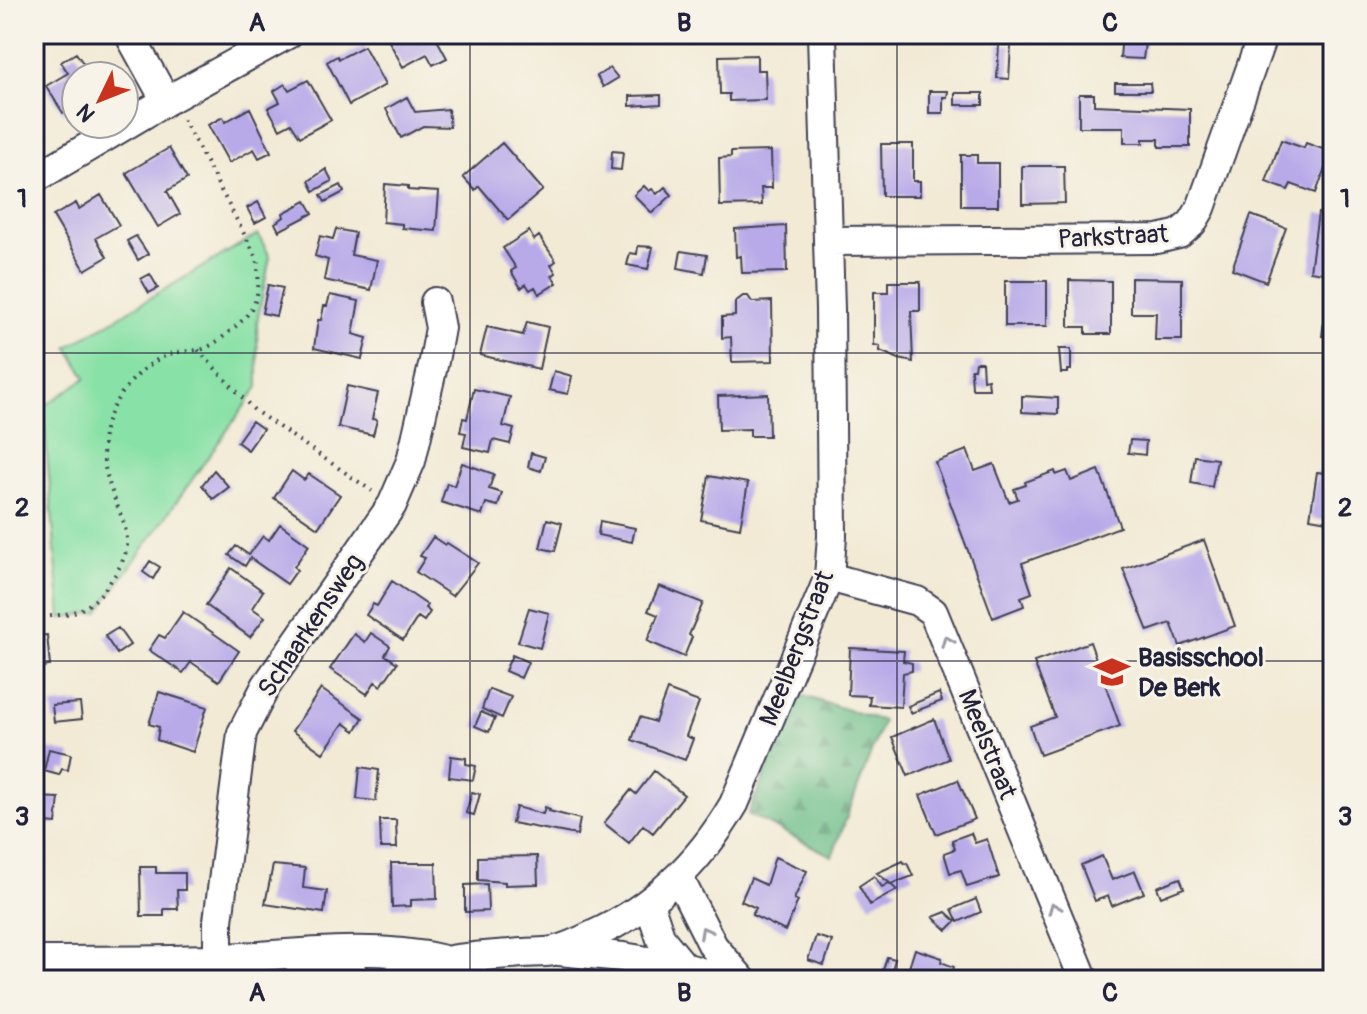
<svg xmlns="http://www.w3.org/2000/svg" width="1367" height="1014" viewBox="0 0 1367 1014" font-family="Pangolin,sans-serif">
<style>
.green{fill:#88e1a6;stroke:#558270;stroke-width:2}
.forest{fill:url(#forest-firs);stroke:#487063;stroke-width:2}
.building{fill:#b8aae9}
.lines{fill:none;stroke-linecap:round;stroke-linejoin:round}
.street-casing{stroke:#414052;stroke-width:32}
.path{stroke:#414052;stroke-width:4;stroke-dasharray:2 6;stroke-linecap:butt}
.street{stroke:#fff;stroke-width:28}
.oneway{stroke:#9c9ca7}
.grid{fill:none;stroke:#22223b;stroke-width:2;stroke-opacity:0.55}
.labels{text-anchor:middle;stroke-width:6;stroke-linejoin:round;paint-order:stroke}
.street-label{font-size:26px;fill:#22223b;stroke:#f7f3e8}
.poi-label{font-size:26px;font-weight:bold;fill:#22223b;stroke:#f7f3e8;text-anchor:start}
.neatline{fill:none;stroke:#22223b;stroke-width:3}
.grid-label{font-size:26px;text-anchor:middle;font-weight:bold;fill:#22223b}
</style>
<defs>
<pattern id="forest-firs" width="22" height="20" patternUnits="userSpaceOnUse" patternTransform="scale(2)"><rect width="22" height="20" fill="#6ebf8b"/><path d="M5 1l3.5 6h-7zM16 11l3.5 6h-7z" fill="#5a9b73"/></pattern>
</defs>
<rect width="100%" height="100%" fill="#f7f3e8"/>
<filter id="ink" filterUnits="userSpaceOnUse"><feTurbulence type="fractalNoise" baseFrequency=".0125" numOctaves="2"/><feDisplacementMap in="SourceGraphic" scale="16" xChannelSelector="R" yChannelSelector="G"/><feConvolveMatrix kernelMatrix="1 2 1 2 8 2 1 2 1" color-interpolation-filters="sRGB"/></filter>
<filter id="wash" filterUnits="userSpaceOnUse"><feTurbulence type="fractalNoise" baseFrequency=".006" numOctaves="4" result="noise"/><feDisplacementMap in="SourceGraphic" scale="32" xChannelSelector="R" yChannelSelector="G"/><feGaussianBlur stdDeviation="1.8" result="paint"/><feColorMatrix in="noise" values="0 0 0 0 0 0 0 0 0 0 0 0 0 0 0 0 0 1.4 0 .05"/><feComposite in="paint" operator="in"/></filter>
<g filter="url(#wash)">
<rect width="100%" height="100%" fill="#f2ead5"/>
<path class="green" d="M258,234L270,257L257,322L258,387L98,612L61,618L43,407L86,378L68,347Z"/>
<path class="forest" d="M800,695L883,721L832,856L748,814Z"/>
<g id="blocks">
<path class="building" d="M385,34H434L447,58L433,65L427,54L403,67Z
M1122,34L1146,35L1143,59L1120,58Z
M999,44L1011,45L1009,79L997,78Z
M364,46L385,85L349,105L327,62L337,56L339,59Z
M76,53L92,76H76L75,106L63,113L46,86L68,73L61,62Z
M757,55V70H765L766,100L729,101V94H720L719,56Z
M610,68L618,78L603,87L597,76Z
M308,80L331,120L300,137L291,123L280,129L268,108L280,102L274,91L285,84L289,90Z
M1115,83H1150L1151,91H1115Z
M929,91H948L947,97H943V113H929Z
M955,93H983V105H955Z
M1079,94H1094V105L1190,109V147H1159V139H1143V143H1124V127H1079Z
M661,95V104L630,106V96Z
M407,97L415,112L448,109L450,127L423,126L401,138L386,109Z
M250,108L271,152L259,158L254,149L229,163L208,125L223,117L225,122Z
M1281,140L1304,148L1306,143L1331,152L1316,193L1291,184L1288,190L1266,182Z
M502,143L543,190L508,220L479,186L475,190L463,177Z
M881,144H913V181H920V196H882Z
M169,148L187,179L167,191L180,214L158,227L126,173Z
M612,151L623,152L621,170L611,169Z
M771,151L772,188H761L762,205L720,206L719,158L731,157V152Z
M961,155H977V163H998V206H961Z
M1022,166H1064L1065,203L1022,204Z
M326,169L332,181L314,191L309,181Z
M385,184L408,186V190L439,192L436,231L402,228V224L383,222Z
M341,185L344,192L325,202L321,195Z
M644,186L649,191L652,189L657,194L665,187L672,195L652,213L634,195Z
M101,195L119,225L96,238L107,257L85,270L53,216L76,203L79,209Z
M306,201L313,213L279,231L275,223L284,217L283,213Z
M258,202L266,217L255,223L247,208Z
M1318,213L1333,216L1331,252H1333V271L1323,270V273L1310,271Z
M1251,215L1286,228L1266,282L1232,269Z
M786,226L787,272L742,273L741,256L736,257L735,229Z
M336,229L355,233L351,255L377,260L371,290L324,280L328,260L315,256L320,236L333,239Z
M529,231L534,240L539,236L556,261L551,265L556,273L552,276L557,283L539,294L535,287L530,290L526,284L521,288L511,271L516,268L503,248Z
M136,236L148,254L138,260L127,241Z
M638,246L653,247L648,269L627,265L630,253L637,254Z
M681,251L707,255L704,273L678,268Z
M150,274L158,288L149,293L141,279Z
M1131,278L1182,279V340H1155L1156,313H1131Z
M1069,280L1111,281V334H1086V327H1069Z
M1005,281H1047V326H1005Z
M888,282H920V311H911L913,362L899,359L880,351V346L874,345V292H888Z
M268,285L283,288L276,316L262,313Z
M330,295L359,301L353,334L367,338L362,359L314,348L318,320H321L324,306H327Z
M743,296H748L752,302L772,301L773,361L732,362L731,337L722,338V317L735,316V302Z
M1326,305L1333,306V337L1322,336Z
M527,322L548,327L539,369L480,355L487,327L523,335Z
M1059,349H1071V370H1068V373H1061Z
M975,362H982L983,380L988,379L989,389H972L971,369H974Z
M554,371L572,376L568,394L549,390Z
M347,386L378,393L372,419L377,420L373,435L338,427Z
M474,389L510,397L503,426L514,429L510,444L493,440L490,453L463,447L466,433L460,432L463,418L467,419Z
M768,394L769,436H750V429L719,430L718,396Z
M1022,396L1058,398V414L1022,412Z
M252,421L263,429L248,450L237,442Z
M1130,440L1146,441L1145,455L1128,453Z
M967,450L975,471L994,464L1009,502L1018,499L1014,489L1026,485L1025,482L1055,471L1056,475L1067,471L1071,481L1099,470L1120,527L1022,563L1032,593L1021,597L1024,606L993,618L935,462Z
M531,453L545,457L541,471L528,467Z
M1195,456L1217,459L1212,487L1191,483Z
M462,463L494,474L489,489L502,493L498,506L486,503L482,515L441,502L447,483L454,486Z
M214,470L229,487L213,499L202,485Z
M292,471L304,480L309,474L340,495L318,528L274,498Z
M1317,472L1333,474V522L1310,518Z
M709,476L748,483L740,528L701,520Z
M547,519L562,523L555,551L540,548Z
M600,521L635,528L632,542L598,535Z
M280,524L309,545L294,567L297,570L287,584L250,558L245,566L229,555L236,546L249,555L263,536L269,540Z
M433,537L445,545L447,543L478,563L452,596L416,572L425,558L420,556Z
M1204,540L1235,626L1180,646L1171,623L1148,631L1123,569Z
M150,561L160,567L153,579L143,572Z
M231,568L263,591L252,608L265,617L250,637L206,605Z
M392,581L427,605L425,608L430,612L424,621L418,617L403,640L366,615L373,604L377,606Z
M659,586L703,603L689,635L692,637L684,657L647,641L658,615L648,611Z
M529,608L549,613L540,648L518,642Z
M183,612L239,651L219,681L191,662L183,673L149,650L159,635L165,638Z
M118,628L130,645L117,654L105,636Z
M371,633L390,646L385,655L397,663L381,686L375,682L367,694L330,669L354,634L365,642Z
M47,635L50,666L34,668V636Z
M1090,642L1120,726L1040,755L1030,726L1055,717L1034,662Z
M850,648L904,651L903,661L912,663V671L903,673L901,707L869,705L870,696L848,695Z
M512,655L528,662L521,678L505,671Z
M321,689L363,718L355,731L344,723L323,753L292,731Z
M489,689L511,697L502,718L482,709Z
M667,690L699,702L686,736L693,739L685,760L632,740L640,717L655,722Z
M159,692L207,707L193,752L157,740L159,727L149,724Z
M939,693L942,701L911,713L908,706Z
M80,703L82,719L54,722L52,705Z
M1326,703L1333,704V726L1323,725Z
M481,712L495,718L489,732L475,726Z
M934,719L949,759L908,776L892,737Z
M49,749L71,754L68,770L62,769L59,775L44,771Z
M451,756L466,758V764L476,766L473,780L449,777Z
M360,767L379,770L376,801L357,799Z
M654,771L684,795L653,833L643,825L629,843L604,823L631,790L636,794Z
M958,780L975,819L936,834L920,795Z
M472,792L480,794L474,815L466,813Z
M34,797L59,798L56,824L34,822Z
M516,807L543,814L545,807L550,809L549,811L580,819L577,835L512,823Z
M380,820H396L397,848H381Z
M971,833L975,843L987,839L999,877L967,887L961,870L950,873L944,853L955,849L952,840Z
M537,856L538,884L505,885V882L478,880V857Z
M1102,856L1112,880L1135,871L1144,893L1112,906L1108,896L1095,901L1081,865Z
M775,857L807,871L794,899L798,901L785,931L752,915L756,908L741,901L751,878L766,885Z
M903,861L905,864L907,863L913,876L891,884L877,873Z
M391,863H436L437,899L411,900V906L392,907Z
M273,865L305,868L303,888L327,891L324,913L265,904Z
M140,867H156V873H185V890H177L178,909H164V916H141Z
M874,876L882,887L889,883L897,890L870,905L859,886Z
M1180,878L1184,888L1161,897L1157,887Z
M487,884L488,911L465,912V885Z
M976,899L981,912L958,922L952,909Z
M946,912L956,921L947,930L933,917Z
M816,936L832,941L824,965L808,960Z
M915,949L942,958L941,962L954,967L949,980H905Z
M887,957L895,959L889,980H880Z
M1296,974L1333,978L1332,980H1295Z"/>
</g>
</g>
<g filter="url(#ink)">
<use href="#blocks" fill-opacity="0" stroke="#414052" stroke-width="2"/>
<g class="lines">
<g class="street-casing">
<path id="street" d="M129,34L166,101
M34,179L166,101L288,34
M828,241L1158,239L1179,234L1192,223L1201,208L1263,34
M829,577L917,601L933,612L1084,980
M679,878L713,946L742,980
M649,903L661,939L684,967
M559,951L623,957L684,967L727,980
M331,952L351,970L356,980
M292,955L321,980
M218,959V921L242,733L266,686L392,505L411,461L434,361L440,328L435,302
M34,961C98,960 162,962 225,958C296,955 370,943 440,959
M392,980C433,957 476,957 522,953C532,952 543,953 553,951C566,948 581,941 593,935C655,907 700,862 734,804L829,577L832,536L830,309L822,34"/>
</g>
<path class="path" d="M198,350L254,410L372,491
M34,618C69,614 86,615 108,585C116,574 125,560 127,546C128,532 122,518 117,505C105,475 97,447 109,416C118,392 143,365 167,355C179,350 191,352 203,349C213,345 221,339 229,332C258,309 261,295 257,258L183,119"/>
<use href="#street" class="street"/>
</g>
<defs><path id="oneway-chevron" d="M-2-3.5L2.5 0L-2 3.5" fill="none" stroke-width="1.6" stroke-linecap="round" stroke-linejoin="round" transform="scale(2)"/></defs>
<g class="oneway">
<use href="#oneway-chevron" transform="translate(947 641) rotate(-112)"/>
<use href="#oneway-chevron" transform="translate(1054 908) rotate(-112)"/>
<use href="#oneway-chevron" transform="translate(705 932) rotate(-118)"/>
</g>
</g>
<path class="grid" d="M470,34V980M897,34V980M34,353H1333M34,661H1333"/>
<defs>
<g id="school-bare" transform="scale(2.76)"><path d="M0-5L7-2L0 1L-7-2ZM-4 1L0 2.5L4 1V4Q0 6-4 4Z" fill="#c8321e" stroke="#f7f3e8" stroke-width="2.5" paint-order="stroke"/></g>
</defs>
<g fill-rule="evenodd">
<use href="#school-bare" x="1112" y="672"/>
</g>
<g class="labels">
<g class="street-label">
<text transform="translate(1113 236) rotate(-3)" y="9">Parkstraat</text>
<text transform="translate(310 625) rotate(-56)" y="9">Schaarkensweg</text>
<text transform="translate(796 648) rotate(-69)" y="9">Meelbergstraat</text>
<text transform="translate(988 744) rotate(68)" y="9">Meelstraat</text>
</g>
<g class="poi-label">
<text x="1138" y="666">Basisschool<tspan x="1138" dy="30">De Berk</tspan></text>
</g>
</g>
<rect width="1367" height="1014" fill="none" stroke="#f7f3e8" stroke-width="88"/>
<g transform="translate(100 100) rotate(227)"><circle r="38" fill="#f7f3e8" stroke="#a29fa3" stroke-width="2"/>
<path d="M0-6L14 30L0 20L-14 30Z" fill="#c8321e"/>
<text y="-12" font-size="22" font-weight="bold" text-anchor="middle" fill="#22223b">N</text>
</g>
<rect x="44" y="44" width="1279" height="926" class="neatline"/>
<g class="grid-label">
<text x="257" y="31">A</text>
<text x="684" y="31">B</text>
<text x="1110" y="31">C</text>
<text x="22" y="207">1</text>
<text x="1345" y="207">1</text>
<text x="22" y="516">2</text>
<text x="1345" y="516">2</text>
<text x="22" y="825">3</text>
<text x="1345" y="825">3</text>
<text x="257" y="1001">A</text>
<text x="684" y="1001">B</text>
<text x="1110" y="1001">C</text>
</g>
</svg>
